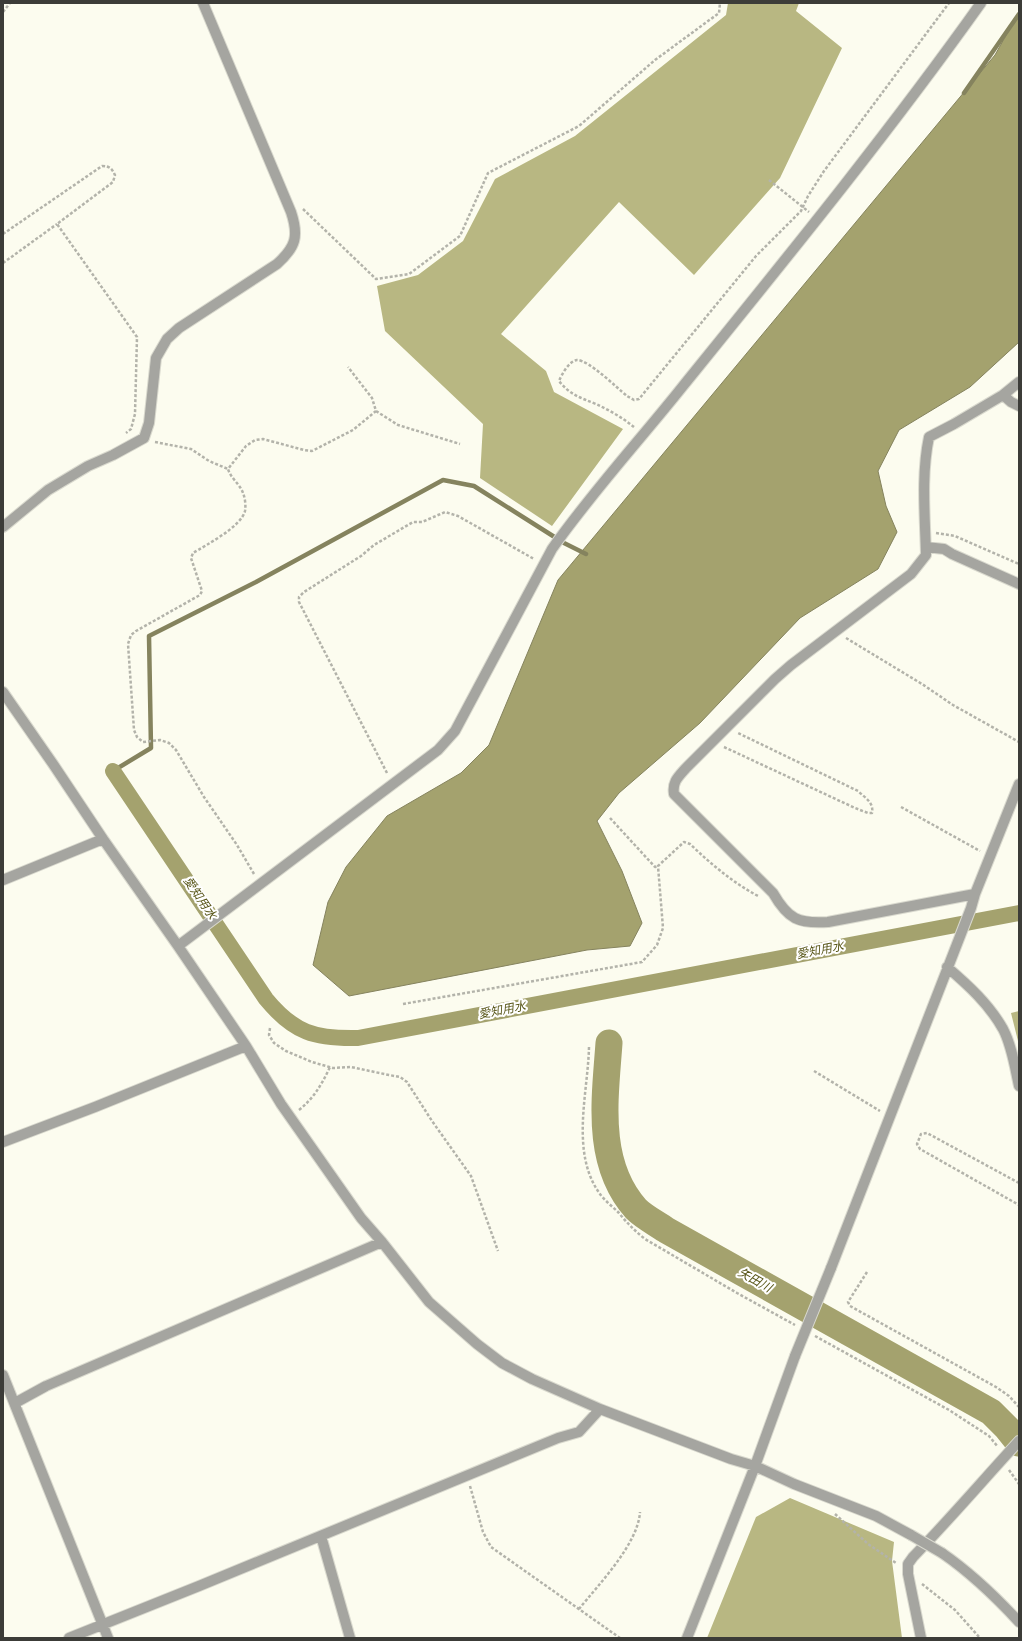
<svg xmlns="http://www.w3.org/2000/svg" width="1022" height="1641" viewBox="0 0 1022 1641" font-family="Helvetica,'Noto Sans JP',sans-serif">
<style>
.forest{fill:#b8b782}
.water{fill:#a4a26e;stroke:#85835e}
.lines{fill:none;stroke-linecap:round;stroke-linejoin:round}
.stream{stroke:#85835e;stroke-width:4.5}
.canal{stroke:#a4a26e;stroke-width:16}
.river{stroke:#a4a26e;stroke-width:27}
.minor-casing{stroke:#d9d9ce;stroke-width:12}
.path{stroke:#b3b3aa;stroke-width:2.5;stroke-dasharray:3 2;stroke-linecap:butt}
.minor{stroke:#a5a5a0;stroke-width:10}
.minor-bridge-casing{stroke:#d9d9ce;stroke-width:12;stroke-linecap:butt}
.minor-bridge{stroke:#a5a5a0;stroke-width:10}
.labels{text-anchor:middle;stroke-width:4;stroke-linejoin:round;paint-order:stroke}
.water-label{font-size:12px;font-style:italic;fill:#585618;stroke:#fff}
</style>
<rect width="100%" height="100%" fill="#fcfcef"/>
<path class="forest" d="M728,3H799L796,11L842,48L780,178L694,275L619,202L501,334L546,371L554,392L623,429L552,526L480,478L483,424L385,331L377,286L418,275L463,241L495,179L575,136L726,15Z
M1019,1011V1045L1011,1013Z
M790,1498L894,1542L892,1561L902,1638H707L756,1517Z"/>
<path class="water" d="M1019,12V342L970,387L899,430L878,471L886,506L897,532L878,569L800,618L700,723L619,793L597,821L622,871L642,923L630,946L587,950L349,996L313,965L328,902L346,867L387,816L461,773L489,745L558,580L995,55Z"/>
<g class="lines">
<path class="stream" d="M964,93L1019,14
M113,771L151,748L149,636L256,582L443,480L474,486L564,543L586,554"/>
<path class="canal" d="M113,771L266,999C294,1033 315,1039 358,1038L1019,913"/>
<path class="river" d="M609,1043C605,1099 595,1163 636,1209C644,1217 656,1223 666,1230L991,1412L1007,1428L1019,1443"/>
<g class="minor-casing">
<path id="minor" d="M1003,395L1011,402L1019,406
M3,527L48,490L88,466L113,455L144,438L149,423L156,358L167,339L179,328L277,264C296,247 299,236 291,212L203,3
M926,547L944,549L952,554L1019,584
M3,692L53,764L103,839L178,946L246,1046L281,1104L361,1218L382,1242L429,1302L477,1344L502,1363L532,1379L600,1409L731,1459L755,1466L794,1484L876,1516L911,1535
M3,880L103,839
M975,894L828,922C798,924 788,919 773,893L674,794C672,782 678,777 686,768L775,679L791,665L911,574L926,555C925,516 921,475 929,437L954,424L1003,395L1019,382
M178,946L438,750L455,731L552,549C592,492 640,440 683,386C785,260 887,135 981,3
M947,967C968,985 989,1004 1003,1029C1012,1046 1015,1068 1019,1086
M3,1142L95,1107L246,1046
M831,1268L971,908L975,894L1019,784
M3,1375L108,1638
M15,1403L46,1386L382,1242
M321,1536L350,1638
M942,1553C971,1573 995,1596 1019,1622
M69,1638L199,1586L558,1438L579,1432L600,1409
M687,1638L755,1466L795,1356
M921,1638L908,1574V1564L913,1557C950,1519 984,1479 1019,1441"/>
</g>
<path class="path" d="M3,12L10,3
M769,180L809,212
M303,209L376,279L409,274L460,236L488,173L579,126L655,60L719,13L720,3
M3,234L102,166C110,166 112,169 115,175L113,182L57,224L137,337L135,414L131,429L126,433
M3,263L57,224
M376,411L398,425L460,444
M634,427C623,418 609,410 596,404C581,398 570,395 559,381C562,374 569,361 577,360C589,360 617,388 627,396L634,400L639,399L756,256L801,211L808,196L824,171L949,3
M155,442L191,449L209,461L228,469
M936,533L955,536L1019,564
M846,638L922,684L953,705L1019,742
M724,747L855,808L868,813H872C874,802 865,798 858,791L738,733
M387,773L299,602V597L304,592L361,556L374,545L413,522H422L445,512L458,516L534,559
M901,807L980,851
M610,818L655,867L658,866
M254,874L237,845L204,797L176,750L169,743L160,740L143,742L137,737L134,730L128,644L131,635L136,631L200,595L202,591L191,558L193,553C206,545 241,527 245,511C246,505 245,498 243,493C240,484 231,479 228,469L246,446L255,440L263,439L304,450L312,451L353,430L376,411L372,398L348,367
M403,1004L642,962L657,945L663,928L658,866L684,842L690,844C711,864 732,882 758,896
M270,1028L269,1035L274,1043L286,1051L312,1062L333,1068L351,1067L389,1075L400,1077L407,1082L432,1121L471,1176L498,1251
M589,1047C588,1093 570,1153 600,1194C605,1201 613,1207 619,1213C627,1223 635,1231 645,1239L737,1293L795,1325
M814,1071L880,1111
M299,1110C314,1098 322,1084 330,1067
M1019,1183L927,1133L921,1134L917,1144L920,1149L1019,1205
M867,1272L848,1302L850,1306L996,1387L1009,1396L1019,1407
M815,1336L949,1410L989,1436L998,1447
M1009,1470L1019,1484
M470,1486L483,1532L491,1547L620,1638
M835,1514L868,1544L896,1563
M922,1584L955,1610L980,1638
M579,1609C599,1584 638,1544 640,1512"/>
<use href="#minor" class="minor"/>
<g class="minor-bridge-casing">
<path id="minor-bridge" d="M795,1356L831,1268
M911,1535L942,1553"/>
</g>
<use href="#minor-bridge" class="minor-bridge"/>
</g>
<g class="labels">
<g class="water-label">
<text transform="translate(200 898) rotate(56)" y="4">愛知用水</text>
<text transform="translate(820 950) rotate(-11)" y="4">愛知用水</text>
<text transform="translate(502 1010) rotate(-11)" y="4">愛知用水</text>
<text transform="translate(755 1280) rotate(29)" y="4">矢田川</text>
</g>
</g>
<rect width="1022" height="1641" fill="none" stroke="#3c3c38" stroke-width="8"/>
</svg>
